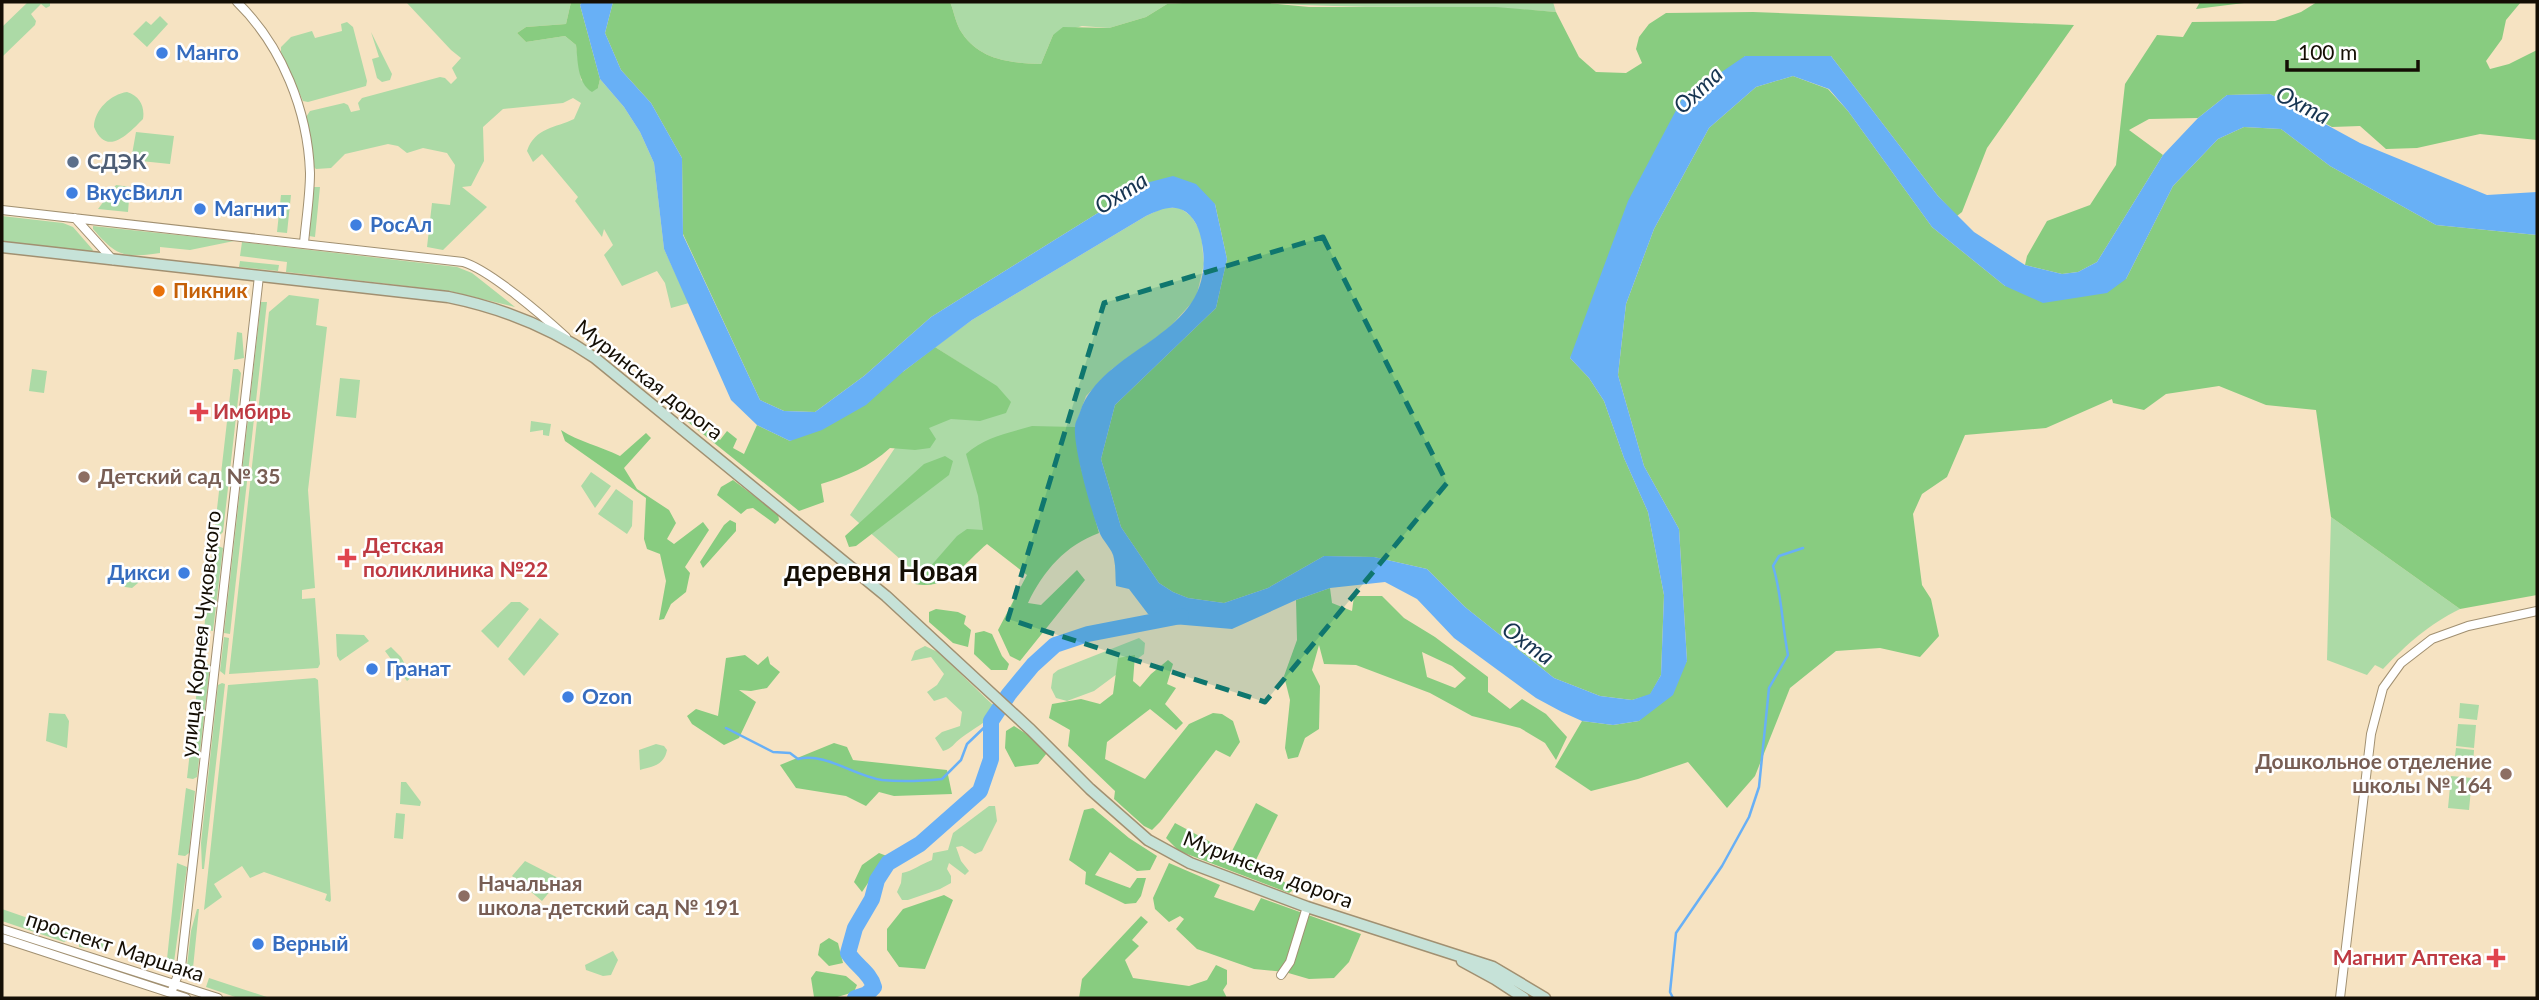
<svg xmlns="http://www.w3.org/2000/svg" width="2539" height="1000" viewBox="0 0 2539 1000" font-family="Lato,sans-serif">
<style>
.green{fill:#acdaa6}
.forest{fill:#88cc80;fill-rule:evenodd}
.water{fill:#68b0f6}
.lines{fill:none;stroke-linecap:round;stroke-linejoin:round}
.stream{stroke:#68b0f6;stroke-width:2.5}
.river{stroke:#68b0f6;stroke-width:16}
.street-casing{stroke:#a19071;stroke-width:10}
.secondary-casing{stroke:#a19071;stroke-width:13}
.street{stroke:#fff;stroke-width:8}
.secondary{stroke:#c6e2d8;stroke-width:10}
.marked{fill:#0f766e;fill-opacity:0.2;stroke:#0f766e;stroke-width:5;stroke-dasharray:14 9;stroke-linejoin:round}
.shop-dot{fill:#3f7fe0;stroke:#fff;stroke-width:2.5}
.service-dot{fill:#5c6f8a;stroke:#fff;stroke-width:2.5}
.food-dot{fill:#e8710a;stroke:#fff;stroke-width:2.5}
.health-dot{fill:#e0444e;stroke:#fff;stroke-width:2.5}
.education-dot{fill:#8d6e63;stroke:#fff;stroke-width:2.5}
.labels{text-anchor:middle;stroke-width:5;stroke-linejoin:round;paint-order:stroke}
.shop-label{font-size:21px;font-weight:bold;fill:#366cbe;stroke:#fff;text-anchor:start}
.service-label{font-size:21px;font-weight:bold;fill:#4e5e75;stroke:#fff;text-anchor:start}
.food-label{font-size:21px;font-weight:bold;fill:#c56008;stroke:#fff;text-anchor:start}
.street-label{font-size:21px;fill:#140e04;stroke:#fff}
.health-label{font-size:21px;font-weight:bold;fill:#be3a42;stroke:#fff;text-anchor:start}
.education-label{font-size:21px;font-weight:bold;fill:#785e54;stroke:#fff;text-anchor:start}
.water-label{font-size:23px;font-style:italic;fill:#173551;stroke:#fff}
.district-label{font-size:28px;font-weight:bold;fill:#140e04;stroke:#fff}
</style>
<rect width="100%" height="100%" fill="#f6e3c2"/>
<path class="green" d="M28,2H50V6L46,8L41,4L31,14L36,21L35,25L2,57V27Z
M406,2H571L566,24L526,27L517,33L526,42L565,36L576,45L581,80L598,88L600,79L624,107L640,132L654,163L664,249L689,303L671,308L665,283L657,271L622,286L604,255L613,245L604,229L602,237L575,201L578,197L542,154L533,162L527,151C535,127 556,128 574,119L581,103L573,98L563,103L503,109L483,127L484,161L471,186L462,187L487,207L443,250L427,247L432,203L450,205L455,165L447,153L423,148L407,153L398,146L388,144L345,154L331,168L316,169L313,166L306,117L310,111L344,103L348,105L351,112L360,110L358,103L362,98L440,77L445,78L451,84L457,78L452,68L461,58L451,50Z
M950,2H1198L1167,4L1146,17L1109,28L1082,26L1053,35L1041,64C1010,63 980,60 962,33C956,25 954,11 950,2Z
M1258,2H1553L1556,12C1457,3 1357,11 1258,2Z
M160,16L168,24L147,47L133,34L146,21L151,25Z
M347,22L353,27L367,81L366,86L308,102L303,101L281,52V47L291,37L312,31L315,38L342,31L341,24Z
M371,32L392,74L390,80L382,82L377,78L372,59L379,57Z
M127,92C140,96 145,107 143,119C129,133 107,158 94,127C94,110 111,94 127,92Z
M136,132L174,136L170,164L131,160Z
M116,185L130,187L128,212L98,209Z
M313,187H320L315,237L309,236Z
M281,195H291L287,233L277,232Z
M1163,208H1180L1191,216L1201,232L1204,264L1196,298L1168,329L1112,369L1086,396L1075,427H1067L1064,449L931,585L921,577L915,584L908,566L850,515L923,406L966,367L935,347L972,320L1146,216Z
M2,216L63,223L73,227L93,250L92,252L2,242Z
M93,226L234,241L190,250L160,247V253C124,258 117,257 93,229Z
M242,242L457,267L472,273L515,307L449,291L286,272L287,262L240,256Z
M240,261L279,265L278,271L239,267Z
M289,295L319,299L316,325L327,327L308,490L315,588L302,590V599L315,598L320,664L318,668L229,674L269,312Z
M261,302H267L230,634L224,633Z
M237,332L242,333L244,358L234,360Z
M32,369L47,371L44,393L29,391Z
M233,369H238L241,373L223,532L220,535H214Z
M340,378L360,380L356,418L336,416Z
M531,421L551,424L549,436L543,435V430L530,432Z
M591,472L611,486L595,508L581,486Z
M616,489L633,501L632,526L627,534L598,514Z
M2331,517L2460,609C2428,625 2408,643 2383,669L2375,665L2367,675L2327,660Z
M213,544L223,548L213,631L204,630Z
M120,572L140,574L138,583L132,588L125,587L120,581Z
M511,602H520L529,609L498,648L481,631Z
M540,618L559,634L524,676L508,659Z
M336,634L364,635L369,641L340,661L337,656Z
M224,637L229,638L225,675L220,671Z
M1139,638L1145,643L1144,654L1094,691L1067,701L1056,698L1051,688L1053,674L1058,670Z
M925,646L938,652L997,709C987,723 974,728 961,738C954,743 952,749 943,751L935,738L942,732L960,726L962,712L946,697L934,701L927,692L937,685L944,674L931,657L911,661L915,651Z
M391,647L401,657L412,677L407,681L385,651Z
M200,662L210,665L197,777L193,779L187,778Z
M315,678L318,680L331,900L330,902L325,900L327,894L264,872L250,878L242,866L214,884L222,897L204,910L228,685Z
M222,683L225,684L204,869H202L201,843L218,685Z
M2460,703L2479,705L2477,720L2459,718Z
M49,713L65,714L69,721L67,748L46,741Z
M2458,724L2476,725L2474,748L2456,746Z
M656,744L664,746L667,750C664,765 654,766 640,770L639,750Z
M2456,748L2474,750L2473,766L2454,764Z
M2451,776L2472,778L2469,810L2448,808Z
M401,782H406L421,802L420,806L400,804Z
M186,788L195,791L189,853L185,856L178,855Z
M989,806H995L997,821L982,851L975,854L962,846L956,847L961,861L969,871L965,875L949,863L947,869L951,876V883L940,889L908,900H902L897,892L901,883L902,873C913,871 921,864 932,860L933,853L948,850L953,833Z
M396,813L405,814L403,839L394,838Z
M525,861L560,879L542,901L512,876Z
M177,863L187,867L174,962L167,959Z
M2,909L71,933L68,940L64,942L2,921Z
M197,909H199L193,968L187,966L191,931Z
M80,935L109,945L107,950L79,947Z
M613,951L618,960L611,975L603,976L586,970L585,965Z
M209,978L270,998H238L206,987Z"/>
<path class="forest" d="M571,2H582L580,5L600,79L598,88L592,92C577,83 578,61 576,45L565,36L526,42L517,33L526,27L566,24Z
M613,2H950C954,11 956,25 962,33C980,60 1010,63 1041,64L1053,35L1063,27L1109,28L1146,17L1167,4L1198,2H1258L1309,7H1496L1556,12L1579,57L1596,72L1626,73L1642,63L1636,49L1639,37L1649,24L1666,13L1753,12L2074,25L1987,148L1962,212L1957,216L1938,196L1831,56H1745L1570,358L1589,378L1604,401L1624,458L1648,512L1664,595L1661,675L1650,695L1632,700L1600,696L1554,678L1465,607L1427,569L1374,557L1324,556L1268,588L1224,603L1188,598L1173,592L1159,583L1121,527L1101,459L1115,405L1216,308L1227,259L1215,204L1146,183L931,317L864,376L815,412L784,411L760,400L683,234L682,158L651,103L621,70L605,33Z
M2200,2H2252L2196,9Z
M2317,2H2521L2506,20L2502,39L2486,61L2490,69L2509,64L2537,50V140L2480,134L2417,148L2386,149L2360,126L2332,127L2270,94L2227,95L2198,118L2149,119L2129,130L2163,155L2097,262L2078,272L2062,274L2025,265L2027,256L2047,221L2090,205L2116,165L2125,84L2157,35L2183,37L2192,22L2275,21L2301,12Z
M1793,76L1828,89L1848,111L1932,227L2005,286L2126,279L2173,186L2218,139L2244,127L2281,129L2330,166L2436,225L2537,235V595L2460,609L2331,517L2316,410L2266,405L2219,386L2166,394L2144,410L2113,403L2112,399L2046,428L1965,435L1947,477L1922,494L1913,514L1922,585L1931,599L1939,636L1920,657L1880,648L1836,651L1790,688L1755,776L1727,808L1688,762L1638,779L1591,791L1555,767L1582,721L1613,725L1639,721L1687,661L1679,529L1644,466L1618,375L1626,304L1654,229L1709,128L1756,87Z
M935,347L997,386L1011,402L1006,413L980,421L951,419L929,428L936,439L930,448L915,450L890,448C869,467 847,476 821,484L824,502L799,511L683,418L685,414L720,440L727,431L737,439L733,448L744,454L757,425L790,441L904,371Z
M1032,426L1075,427L1081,468L1099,533C1066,545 1043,571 1028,603L1041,605L1077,570L1085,580L1020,661L1010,656L998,630L1027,575L987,544C965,562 948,591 915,584L957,536L967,529L983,530L978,496L966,454C985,437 1008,433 1032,426Z
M561,430C579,442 600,446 620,456L646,433L651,438L624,468L637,489L669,510L676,523L667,539L674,544L703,522L709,530L685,567L690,573L686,592L671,604L664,619L659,620L666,581L660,554L647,549L644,539L646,498L565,441Z
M945,456L953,461L949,475L856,546L849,547L845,536L924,464Z
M733,480L778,514L779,520L775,524L753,508L747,509L741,514L717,495L721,487Z
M730,520L736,523V531L703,568L700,562L724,525Z
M1330,588L1332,603L1352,611L1354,596H1382L1404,618L1435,637L1488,677V692L1510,709L1522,699L1546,714L1567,737L1556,760L1545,743L1520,728L1472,716L1430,693L1356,665L1324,664L1319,645L1312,670L1320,686L1319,729L1305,738L1298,757L1288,759L1285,748L1290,700L1284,676L1297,640L1296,600ZM1422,652L1452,666L1466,678L1455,688L1427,677Z
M936,609L958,612L966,616L964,624L971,630L968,647L953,643L929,622V612Z
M984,631L992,634L1002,656L1009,664L1007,670H991L974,654L975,633Z
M745,655L758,665L768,656L770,664L780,672L767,688L751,691L739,690L756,702L739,738L724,745L692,724L687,716L696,709L718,716L726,658Z
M1135,655L1133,681L1140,687L1151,674L1168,660L1173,664L1167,684L1176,688L1165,704L1183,723L1176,730L1150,709L1107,742L1105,759L1145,779L1189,724L1213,713L1222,714L1233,721L1240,742L1230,757L1216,750L1160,822L1152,830L1144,826L1114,799L1115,791L1068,746L1070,730L1049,718L1052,704L1081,699L1100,704L1113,694L1118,658Z
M1014,726L1028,735L1047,753L1038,764L1015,767L1005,748L1006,731Z
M834,743L847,747L853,760L947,770L952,794L894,796L879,792L866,806L846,796L796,788L780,765Z
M1256,803L1278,815L1253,866L1292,886V891L1289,893L1179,851L1166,838L1175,823L1231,853Z
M1093,808L1129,838L1157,856L1150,870L1137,871L1110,852L1095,875L1130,888L1137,878H1146L1141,896L1136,903L1125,904L1085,884L1086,872L1069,860L1084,810Z
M879,853L892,858L876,871L862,892L854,882L862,865Z
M1169,863L1220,885L1214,897L1254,911L1261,898L1361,934L1349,962L1334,978L1309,979L1285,972L1254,969L1197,949L1176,929L1184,919L1180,916L1169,922L1155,909L1153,898Z
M944,895L953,900L925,969L899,967L887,950V929L903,909Z
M1141,916L1148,922L1132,940L1139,946L1125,960L1133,978L1189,986L1207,980L1216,965L1227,970V984L1223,990L1227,998H1079L1082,979Z
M829,938L838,943L843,963L829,966L818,955L820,944Z
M816,971L846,976L857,985L854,992L834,998L814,997L811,978Z"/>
<path class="water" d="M582,2H613L605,33L621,70L651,103L682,158L683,235L760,400L784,411L815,412L864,376L931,317L1146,183L1173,176L1196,184L1215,204L1227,259L1216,308L1115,405L1101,459L1121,527L1159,583L1173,592L1188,598L1224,603L1268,588L1324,556L1374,557L1427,569L1465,607L1554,678L1600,696L1632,700L1650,694L1661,675L1664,595L1648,512L1624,458L1604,401L1589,378L1570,358L1628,201L1682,99L1745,56H1831L1938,196L1974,232L2025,265L2062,274L2078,272L2097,262L2163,155L2198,118L2227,95L2270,94L2360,143L2487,195L2537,192V235L2436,225L2330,166L2281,129L2244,127L2218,139L2173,186L2126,279L2107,293L2043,303L2005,286L1932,227L1848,111L1829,89L1793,76L1756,87L1709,128L1654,229L1626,304L1618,375L1644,466L1679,529L1687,661L1673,695L1639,721L1613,725L1582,721L1562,712L1536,698L1454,638L1417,599L1385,582L1330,588L1296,600L1232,629L1173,624L1148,614L1129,589L1116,586C1115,577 1116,568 1114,559C1113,549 1102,541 1099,531C1091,511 1073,446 1075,427C1075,422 1079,416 1080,412C1104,344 1213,338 1203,250C1201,235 1198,221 1186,212C1173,203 1159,210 1146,216L972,320L904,371L866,405L822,430L790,441L757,425L731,400L664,249L654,163L640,132L624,107L600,79L580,5Z"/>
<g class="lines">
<path class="stream" d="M726,728L773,752L790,753L798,759C825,752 854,776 882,780C901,782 923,781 942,779L961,760L967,744L991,721
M1673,998L1670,992L1676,933L1722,866L1749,817L1759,787L1769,688L1788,655C1782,625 1782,595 1773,566L1779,556L1803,548"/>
<path class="river" d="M855,998L867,994L874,987C870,972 856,966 848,953L855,928L872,899L877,880L888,863L920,844L980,791L991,759V721L1009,694L1033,665L1055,645L1088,634L1181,616"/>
<g class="street-casing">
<path id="street" d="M237,2C282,46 308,111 310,173C310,196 306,220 304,243
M2,210L463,262C490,270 544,317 566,337
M75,218L113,260
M2,929L218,998
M2,938L186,998
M1281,975L1290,962L1307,907
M171,993L181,967L259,276
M2340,998L2371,734L2383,688L2401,663L2432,639L2468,626L2537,611"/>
</g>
<g class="secondary-casing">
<path id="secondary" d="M2,247L448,297C502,308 550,327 595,358L886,596L1031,730L1090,789L1148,840L1190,863L1307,907L1493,967L1545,998
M1462,961L1495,979L1524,998"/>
</g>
<use href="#street" class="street"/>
<use href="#secondary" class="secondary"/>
</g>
<path class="marked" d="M1323,237L1447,483L1265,702L1008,619L1104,303Z"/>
<g class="shop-dot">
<circle cx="162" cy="53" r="7"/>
<circle cx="72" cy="193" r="7"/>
<circle cx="200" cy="209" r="7"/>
<circle cx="356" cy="225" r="7"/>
<circle cx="184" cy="573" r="7"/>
<circle cx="372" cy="669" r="7"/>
<circle cx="568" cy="697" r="7"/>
<circle cx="258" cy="944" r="7"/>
</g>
<circle class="service-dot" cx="73" cy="162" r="7"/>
<circle class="food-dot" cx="159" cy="291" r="7"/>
<g class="health-dot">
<path d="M195.5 401.5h7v7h7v7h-7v7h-7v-7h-7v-7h7z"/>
<path d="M343.5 547.5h7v7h7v7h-7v7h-7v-7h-7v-7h7z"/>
<path d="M2492.5 947.5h7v7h7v7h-7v7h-7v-7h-7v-7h7z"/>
</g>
<g class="education-dot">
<circle cx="84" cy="477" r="7"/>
<circle cx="2506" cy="774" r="7"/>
<circle cx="464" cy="896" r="7"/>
</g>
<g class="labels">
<g class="shop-label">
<text x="176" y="60">Манго</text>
<text x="86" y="200">ВкусВилл</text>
<text x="214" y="216">Магнит</text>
<text x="370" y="232">РосАл</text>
<text x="170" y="580" text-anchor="end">Дикси</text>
<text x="386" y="676">Гранат</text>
<text x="582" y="704">Ozon</text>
<text x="272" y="951">Верный</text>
</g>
<g class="service-label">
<text x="87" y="169">СДЭК</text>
</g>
<g class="food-label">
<text x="173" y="298">Пикник</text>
</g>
<g class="street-label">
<text transform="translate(649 380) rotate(38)" y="7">Муринская дорога</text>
<text transform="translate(201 634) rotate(-84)" y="7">улица Корнея Чуковского</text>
<text transform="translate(1268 870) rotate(21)" y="7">Муринская дорога</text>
<text transform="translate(115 947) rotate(18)" y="7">проспект Маршака</text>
</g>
<g class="health-label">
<text x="213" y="419">Имбирь</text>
<text x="363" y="553">Детская<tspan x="363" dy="24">поликлиника №22</tspan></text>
<text x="2482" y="965" text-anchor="end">Магнит Аптека</text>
</g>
<g class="education-label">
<text x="98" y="484">Детский сад № 35</text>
<text x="2492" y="769" text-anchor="end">Дошкольное отделение<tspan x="2492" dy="24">школы № 164</tspan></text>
<text x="478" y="891">Начальная<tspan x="478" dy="24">школа-детский сад № 191</tspan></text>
</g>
<g class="water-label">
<text transform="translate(1698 90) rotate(-43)" y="8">Охта</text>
<text transform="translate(2303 105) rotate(27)" y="8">Охта</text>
<text transform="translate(1121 193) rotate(-32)" y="8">Охта</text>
<text transform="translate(1528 643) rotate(36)" y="8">Охта</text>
</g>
<g class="district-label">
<text x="881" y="581">деревня Новая</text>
</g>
</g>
<rect width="2539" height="1000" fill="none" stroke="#140e04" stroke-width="7"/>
<path d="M2287 60v10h131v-10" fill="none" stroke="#140e04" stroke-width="3.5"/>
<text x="2298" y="60" font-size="21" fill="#140e04" stroke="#ffffff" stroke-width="5" paint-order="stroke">100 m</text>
</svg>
